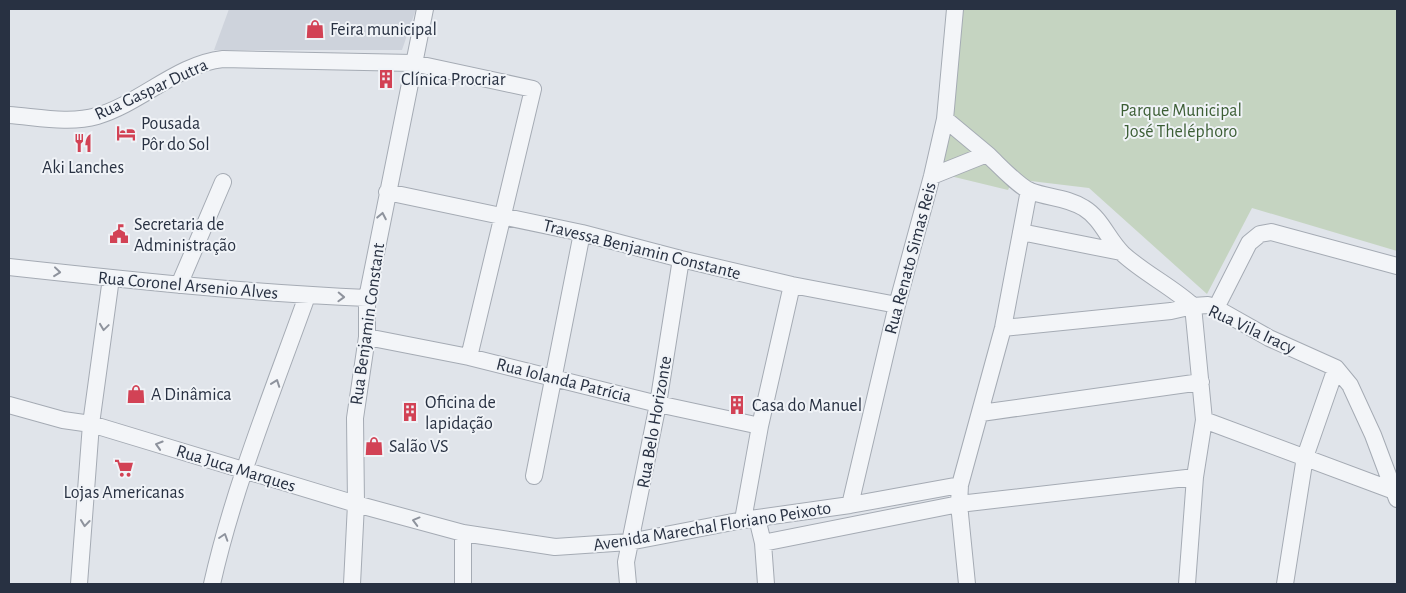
<svg xmlns="http://www.w3.org/2000/svg" width="1406" height="593" viewBox="0 0 1406 593" font-family="'Alegreya Sans',sans-serif">
<style>
.built{fill:#ced3dc}
.green{fill:#c5d4c1}
.lines{fill:none;stroke-linecap:round;stroke-linejoin:round}
.minor-casing{stroke:#a5abb4;stroke-width:18}
.minor{stroke:#f3f5f8;stroke-width:16}
.oneway{stroke:#8e939d}
.labels{text-anchor:middle;stroke-width:4;stroke-linejoin:round;paint-order:stroke}
.poi-label{font-size:18px;fill:#283142;stroke:#f0f3f7;text-anchor:start}
.street-label{font-size:18px;fill:#283142;stroke:#f0f3f7}
.park-label{font-size:18px;fill:#3c5e35;stroke:#f0f3f7}
</style>
<rect width="100%" height="100%" fill="#e0e4ea"/>
<path class="built" d="M229,9H416L402,50H214Z"/>
<path class="green" d="M961,9H1397V251L1252,208L1207,294L1089,188L1013,179L1008,190L942,174Z"/>
<g class="lines">
<g class="minor-casing">
<path id="minor" d="M9,115C37,117 70,124 97,116C141,103 177,64 223,59L413,63L533,89L469,357
M945,119L987,154
M932,176L987,154C998,164 1018,186 1030,191C1048,198 1067,197 1084,208C1102,219 1108,240 1123,254C1145,274 1171,286 1193,306L1208,305L1216,308L1269,338L1336,368L1350,385L1373,435L1397,499
M387,192L582,233L681,259L792,285L897,305
M1021,232L1121,252
M9,267C128,280 247,293 367,298
M179,285L223,182
M1216,308L1249,243L1260,234L1271,232L1397,266
M1003,328L1171,311L1193,306L1204,420L1195,477L1187,584
M367,337L469,357L658,404L760,426
M9,405L63,420L91,424L356,504L463,533L555,547L629,542L743,520L850,505L960,485
M981,413L1201,382
M1204,420L1397,492
M534,476L582,233
M850,505L897,305L932,176L945,119L955,9
M757,518L763,543L766,584
M743,520L760,426L792,285
M763,543L959,504L1195,477
M79,584L91,424L111,278
M212,584C234,486 273,391 307,296
M352,584L356,504L355,418L367,337V298L425,9
M463,584V533
M628,584L626,562L658,404L681,259
M967,584L959,504L960,485L1003,328L1029,190
M1285,584L1305,457L1336,368"/>
</g>
<use href="#minor" class="minor"/>
</g>
<defs><path id="oneway-chevron" d="M-2-3.5L2.5 0L-2 3.5" fill="none" stroke-width="1.6" stroke-linecap="round" stroke-linejoin="round" transform="scale(1.25)"/></defs>
<g class="oneway">
<use href="#oneway-chevron" transform="translate(382 216) rotate(-79)"/>
<use href="#oneway-chevron" transform="translate(57 272) rotate(6)"/>
<use href="#oneway-chevron" transform="translate(341 297) rotate(2)"/>
<use href="#oneway-chevron" transform="translate(104 327) rotate(98)"/>
<use href="#oneway-chevron" transform="translate(276 383) rotate(-70)"/>
<use href="#oneway-chevron" transform="translate(159 445) rotate(-163)"/>
<use href="#oneway-chevron" transform="translate(416 521) rotate(-165)"/>
<use href="#oneway-chevron" transform="translate(85 523) rotate(96)"/>
<use href="#oneway-chevron" transform="translate(224 537) rotate(-72)"/>
</g>
<defs>
<g id="shop-bare" transform="scale(1.5)"><path d="M-5-2.5h2.3a2.7 3.5 0 0 1 5.4 0H5L5.5 6h-11ZM-1.5-2.5h3a1.5 2.3 0 0 0-3 0Z" fill="#d24255" stroke="#f0f3f7" stroke-width="2.5" paint-order="stroke"/></g>
<g id="building-bare" transform="scale(1.5)"><path d="M-4-6H4V6H1V3H-1V6H-4ZM-2.5-4.3h1.7v1.8h-1.7ZM.8-4.3h1.7v1.8H.8ZM-2.5-1h1.7V.8h-1.7ZM.8-1h1.7V.8H.8Z" fill="#d24255" stroke="#f0f3f7" stroke-width="2.5" paint-order="stroke"/></g>
<g id="hotel-bare" transform="scale(1.5)"><path d="M-6-4.5h1.5V1H6V5H4.5V3h-9V5H-6ZM-4 0a1.8 1.8 0 1 1 3.6 0ZM.5 0V-2.5h3Q6-2.5 6 0Z" fill="#d24255" stroke="#f0f3f7" stroke-width="2.5" paint-order="stroke"/></g>
<g id="restaurant-bare" transform="scale(1.5)"><path d="M-5-6h1v4h1v-4h1v4h1v-4h1v5L-1.5 .5V6h-2V.5L-5-1ZM5-6V6H3V1.5H1.5Q1.5-4 5-6Z" fill="#d24255" stroke="#f0f3f7" stroke-width="2.5" paint-order="stroke"/></g>
<g id="civic-bare" transform="scale(1.5)"><path d="M-.6-6.5H3V-4.5H.6V-3L4-1V1h2V6H-6V1h2V-1L-.6-3ZM-1.2 2.5V6h2.4V2.5Z" fill="#d24255" stroke="#f0f3f7" stroke-width="2.5" paint-order="stroke"/></g>
<g id="supermarket-bare" transform="scale(1.5)"><path d="M-6-5.5h2.5l.6 2H6L4.5 2H-2.5L-4.4-4H-6ZM-1.5 3.2a1.3 1.3 0 1 0 .1 0ZM3 3.2a1.3 1.3 0 1 0 .1 0Z" fill="#d24255" stroke="#f0f3f7" stroke-width="2.5" paint-order="stroke"/></g>
</defs>
<g fill-rule="evenodd">
<use href="#shop-bare" x="315" y="29"/>
<use href="#building-bare" x="386" y="79"/>
<use href="#hotel-bare" x="126" y="133"/>
<use href="#restaurant-bare" x="83" y="143"/>
<use href="#civic-bare" x="119" y="234"/>
<use href="#shop-bare" x="136" y="394"/>
<use href="#building-bare" x="737" y="405"/>
<use href="#building-bare" x="410" y="412"/>
<use href="#shop-bare" x="374" y="446"/>
<use href="#supermarket-bare" x="124" y="468"/>
</g>
<g class="labels">
<g class="poi-label">
<text x="330" y="35">Feira municipal</text>
<text x="401" y="85">Clínica Procriar</text>
<text x="141" y="129">Pousada<tspan x="141" dy="21">Pôr do Sol</tspan></text>
<text x="83" y="173" text-anchor="middle">Aki Lanches</text>
<text x="134" y="230">Secretaria de<tspan x="134" dy="21">Administração</tspan></text>
<text x="151" y="400">A Dinâmica</text>
<text x="425" y="408">Oficina de<tspan x="425" dy="21">lapidação</tspan></text>
<text x="752" y="411">Casa do Manuel</text>
<text x="389" y="452">Salão VS</text>
<text x="124" y="498" text-anchor="middle">Lojas Americanas</text>
</g>
<g class="street-label">
<text transform="translate(151 89) rotate(-25)" y="6">Rua Gaspar Dutra</text>
<text transform="translate(642 249) rotate(14)" y="6">Travessa Benjamin Constante</text>
<text transform="translate(910 258) rotate(-75)" y="6">Rua Renato Simas Reis</text>
<text transform="translate(188 285) rotate(5)" y="6">Rua Coronel Arsenio Alves</text>
<text transform="translate(367 324) rotate(-82)" y="6">Rua Benjamin Constant</text>
<text transform="translate(1252 329) rotate(25)" y="6">Rua Vila Iracy</text>
<text transform="translate(564 380) rotate(14)" y="6">Rua Iolanda Patrícia</text>
<text transform="translate(654 422) rotate(-80)" y="6">Rua Belo Horizonte</text>
<text transform="translate(236 468) rotate(17)" y="6">Rua Juca Marques</text>
<text transform="translate(712 526) rotate(-9)" y="6">Avenida Marechal Floriano Peixoto</text>
</g>
<g class="park-label">
<text x="1181" y="116">Parque Municipal<tspan x="1181" dy="21">José Theléphoro</tspan></text>
</g>
</g>
<rect width="1406" height="593" fill="none" stroke="#283142" stroke-width="20"/>
</svg>
